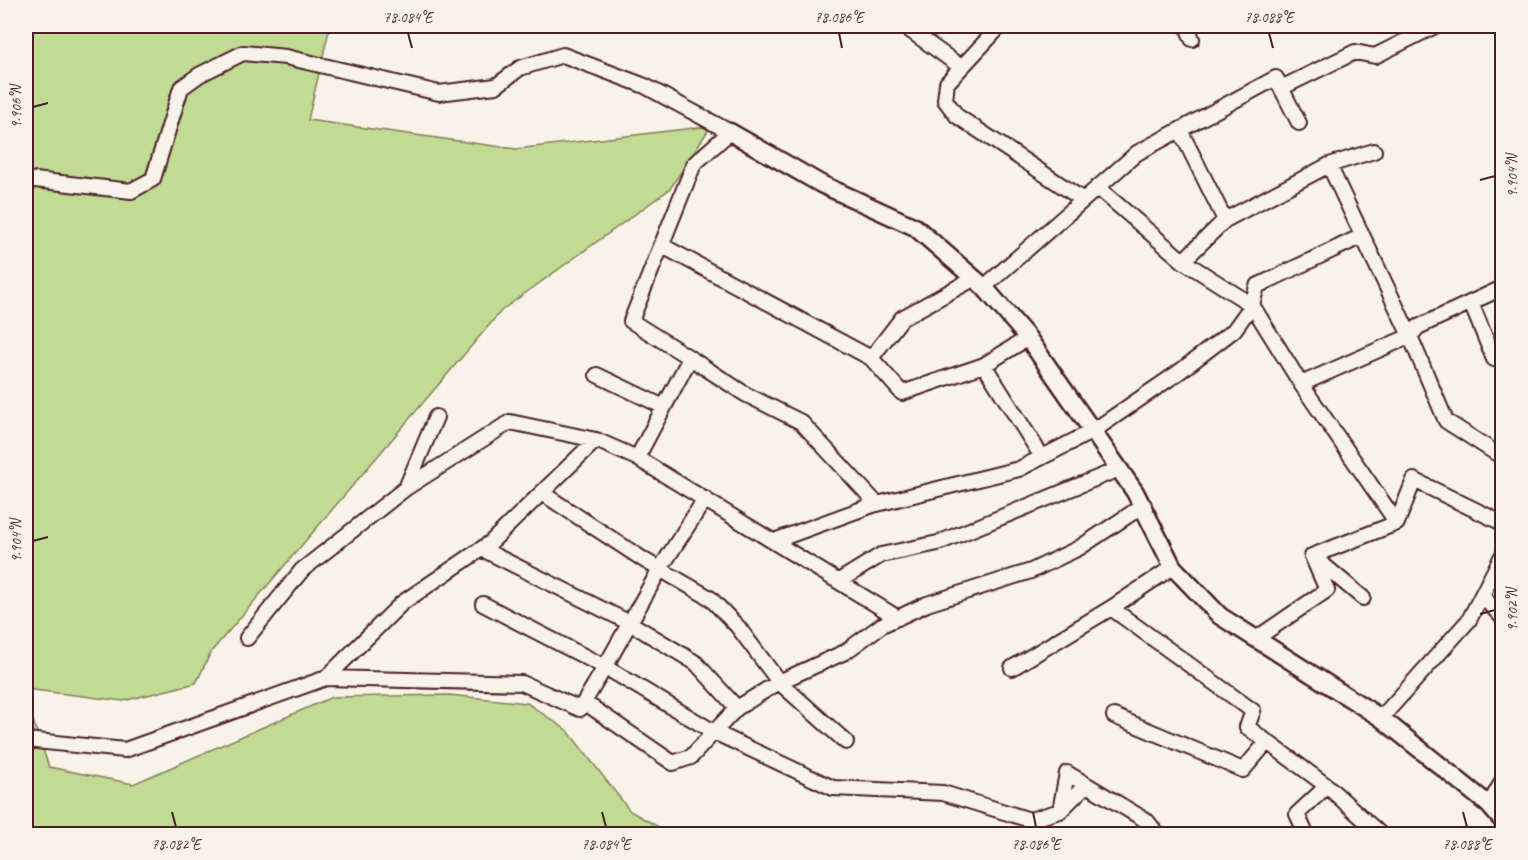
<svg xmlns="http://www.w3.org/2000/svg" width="1528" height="860" viewBox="0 0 1528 860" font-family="Caveat,sans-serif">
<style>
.green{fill:#c1db92;stroke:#867d5e;stroke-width:1.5}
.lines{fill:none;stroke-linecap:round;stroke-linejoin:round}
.minor-casing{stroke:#4a1f2b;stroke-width:18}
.tertiary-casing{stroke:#4a1f2b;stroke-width:21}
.minor{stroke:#f7f3e8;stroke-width:14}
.tertiary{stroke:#f7f3e8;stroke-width:16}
.ticks{fill:none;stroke:#4a1f2b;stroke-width:2}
.neatline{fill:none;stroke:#4a1f2b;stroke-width:2}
.ticks-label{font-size:15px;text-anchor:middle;fill:#4a1f2b}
</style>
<rect width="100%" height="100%" fill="#f7f3e8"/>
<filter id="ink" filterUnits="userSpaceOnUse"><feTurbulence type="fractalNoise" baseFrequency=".0167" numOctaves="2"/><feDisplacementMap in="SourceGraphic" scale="12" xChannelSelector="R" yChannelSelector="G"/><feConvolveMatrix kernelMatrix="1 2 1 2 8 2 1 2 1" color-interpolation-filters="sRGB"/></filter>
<g filter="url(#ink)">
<path class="green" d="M26,26H330L308,120L516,149L711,126L670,189L502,310L211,652L196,683L123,701L26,689Z
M449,695L527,703L568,731L630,811L664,830L712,834H26V700L49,767L133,784L332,697Z"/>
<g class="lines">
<g class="minor-casing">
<path id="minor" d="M904,26L961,67
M1000,26L947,83L945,100L957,116L1082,199
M1187,26L1192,39
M1281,88L1355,52L1375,56L1435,26
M1180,130L1225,220
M1329,165L1374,151
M26,179L131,191L153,179L181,88L199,75L243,53L286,57L439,93L496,86L520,68L563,55L645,86L730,132L694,164L631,321L690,358L637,458L596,440L490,543L402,603L326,678L522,683L580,709L605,667L714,732L737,708L779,682L845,652L882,625L927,604L1031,571L1079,548L1144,505
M1097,187L1183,261L1252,305L1301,384L1410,336L1418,327L1502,288
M661,245L871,358
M1183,261L1225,220L1329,165L1410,336L1446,421L1502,457
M973,279L902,318L871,358L902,393L984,365
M984,287L1137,153L1276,78L1299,123
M1471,303L1494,359L1502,355
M1028,338L984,365L1042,457
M690,358L745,394L801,422L877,504
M597,375L664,407
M637,458L898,618
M406,488L436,417
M542,493L644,560L710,598L738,627L779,682L846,742
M1397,523L1414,480L1502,523
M774,541L873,505L1019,469L1093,431L1179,372L1234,330L1252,305L1257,286L1362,236
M482,549L630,623L696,663L737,708
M1314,557L1363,598
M1173,567L1111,608L1253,711L1247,727L1327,786L1380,834
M839,581L881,555L938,543L1119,469
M1482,596L1502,617
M483,604L605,667L660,569L705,499
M247,638L302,570L406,488L510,422L596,440
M1257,638L1327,590L1312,556L1397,523L1301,384
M1012,668L1111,608
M584,702L673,763L691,757L714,732L833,788L943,793L1030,820L1060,811L1086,785
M1114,716L1243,770L1267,742
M1381,718L1469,620L1502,556
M26,740L125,750L326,678
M1489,805L1502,782
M1060,811L1067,773L1147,821L1157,834
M1306,834L1297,814L1327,786"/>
</g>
<g class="tertiary-casing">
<path id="tertiary" d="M730,132L821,184L915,227L984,287L1028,338L1135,492L1173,567L1220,616L1381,718L1489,805L1502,820"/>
</g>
<use href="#minor" class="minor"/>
<use href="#tertiary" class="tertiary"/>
</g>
</g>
<path class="ticks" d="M408,33L412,48M839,33L842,48M1269,33L1273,48M33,107L48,103M1480,180L1495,176M33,541L48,537M1480,614L1495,610M172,812L176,827M602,812L606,827M1033,812L1036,827M1463,812L1467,827"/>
<rect width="1528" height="860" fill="none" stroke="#f7f3e8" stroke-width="66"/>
<rect x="33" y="33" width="1462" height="794" class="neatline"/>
<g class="ticks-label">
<text x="408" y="22">78.084°E</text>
<text x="839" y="22">78.086°E</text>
<text x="1269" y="22">78.088°E</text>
<text transform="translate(16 107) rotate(-90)" y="5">9.906°N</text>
<text transform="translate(1512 176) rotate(-90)" y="5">9.904°N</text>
<text transform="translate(16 541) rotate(-90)" y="5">9.904°N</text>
<text transform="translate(1512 610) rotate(-90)" y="5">9.902°N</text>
<text x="176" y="849">78.082°E</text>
<text x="606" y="849">78.084°E</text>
<text x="1036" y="849">78.086°E</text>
<text x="1467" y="849">78.088°E</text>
</g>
</svg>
